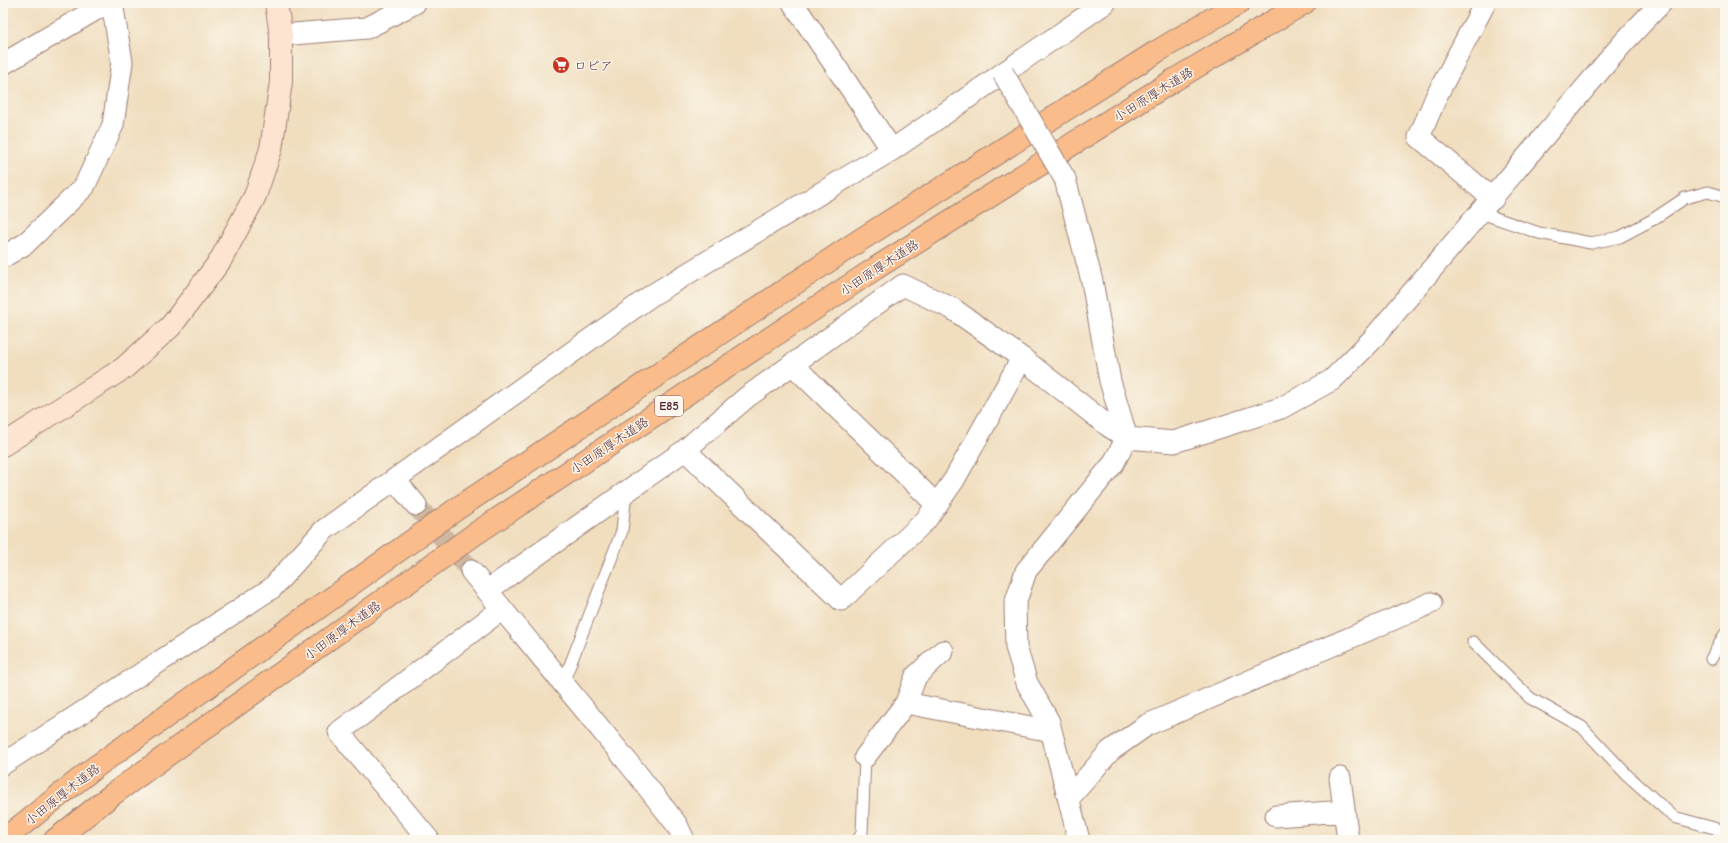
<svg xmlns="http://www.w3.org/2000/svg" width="1728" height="843" viewBox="0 0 1728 843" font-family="'Comic Neue','Klee One',sans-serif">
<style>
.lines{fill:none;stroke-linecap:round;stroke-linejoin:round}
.street-tunnel{stroke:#cfb8a1;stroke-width:21;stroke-dasharray:21 10;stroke-linecap:butt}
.lane-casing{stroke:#9d7e75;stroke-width:13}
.street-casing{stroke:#9d7e75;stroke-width:23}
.secondary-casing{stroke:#9d7e75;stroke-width:24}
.highway-casing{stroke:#9d7e75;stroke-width:24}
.lane{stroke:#fff;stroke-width:11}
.street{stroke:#fff;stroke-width:21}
.secondary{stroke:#fde4d0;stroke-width:22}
.highway{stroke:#f9bc8a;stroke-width:22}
.street-bridge-casing{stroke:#9d7e75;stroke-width:23;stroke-linecap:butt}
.street-bridge{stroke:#fff;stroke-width:21}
.labels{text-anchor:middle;stroke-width:3;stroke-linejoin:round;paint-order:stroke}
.shield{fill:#fbf7ec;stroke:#7f6065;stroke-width:1}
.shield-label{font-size:12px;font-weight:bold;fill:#4a1f2b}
.poi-label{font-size:13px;fill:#4a1f2b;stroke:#fbf7ec;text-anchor:start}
.street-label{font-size:13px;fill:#4a1f2b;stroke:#fbf7ec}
</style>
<rect width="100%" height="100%" fill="#fbf7ec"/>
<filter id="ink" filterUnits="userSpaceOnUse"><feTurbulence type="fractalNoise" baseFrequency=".025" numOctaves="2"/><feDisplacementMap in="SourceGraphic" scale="8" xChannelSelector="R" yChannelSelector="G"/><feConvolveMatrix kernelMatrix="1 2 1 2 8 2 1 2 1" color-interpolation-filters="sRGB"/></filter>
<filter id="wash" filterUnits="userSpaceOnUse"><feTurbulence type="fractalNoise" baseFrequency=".012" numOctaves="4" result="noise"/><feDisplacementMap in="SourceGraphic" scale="16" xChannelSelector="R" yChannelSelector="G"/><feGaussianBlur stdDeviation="0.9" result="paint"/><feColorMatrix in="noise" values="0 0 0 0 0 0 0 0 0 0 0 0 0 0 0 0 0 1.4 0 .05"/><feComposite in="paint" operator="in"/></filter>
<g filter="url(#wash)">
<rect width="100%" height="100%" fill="#f0debf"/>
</g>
<g filter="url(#ink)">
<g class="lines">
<path class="street-tunnel" d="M416,505L471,571"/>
<g class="lane-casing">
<path id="lane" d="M1481,213L1539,233L1591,243L1620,237L1652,220L1685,198L1708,192L1725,197
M1473,642L1530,698L1582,727L1627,775L1674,817L1725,831
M1711,659L1725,634
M563,683L622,531L626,492
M858,840L862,833L865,757"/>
</g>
<g class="street-casing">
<path id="street" d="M793,3L892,150
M1485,3L1437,95L1419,137L1493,199
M281,35L367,28L415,3
M3,64L107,3
M1065,179L1092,281L1110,381L1127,438L1113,464L1026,571L1015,604L1016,647L1027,683L1049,722L1079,840
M3,257L25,244L84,187L113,125L122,62L112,3
M792,364L937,505
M685,450L841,600L926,520L954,480L1022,358
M395,480L416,505
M471,571L635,771L677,825L684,840
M488,590L685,450L747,397L903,285L953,309L1022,358L1107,425L1127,438L1174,442L1281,408L1332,380L1371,341L1624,42L1661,3
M906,703L916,676L943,651
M865,757L906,703L1051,731
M3,764L272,588L324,530L652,295L892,150L1105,3
M1340,778L1348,840
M1069,798L1110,751L1147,725L1431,603
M1276,816L1344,811
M429,840L339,732L502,609"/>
</g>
<g class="secondary-casing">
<path id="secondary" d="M3,445L124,368L171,326L220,261L255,196L271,149L281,82V35L276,3"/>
</g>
<g class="highway-casing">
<path id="highway" d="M3,840L94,768L458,508L857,242L1156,52L1239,3
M55,840L113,794L475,534L876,268L1174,80L1304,3"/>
</g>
<use href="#lane" class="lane"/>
<use href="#street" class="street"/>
<use href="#secondary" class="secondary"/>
<use href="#highway" class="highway"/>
<g class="street-bridge-casing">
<path id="street-bridge" d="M1003,73L1065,179"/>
</g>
<use href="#street-bridge" class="street-bridge"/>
</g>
</g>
<defs>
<g id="supermarket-disc" transform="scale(0.9)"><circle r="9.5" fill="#c8321e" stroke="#fbf7ec"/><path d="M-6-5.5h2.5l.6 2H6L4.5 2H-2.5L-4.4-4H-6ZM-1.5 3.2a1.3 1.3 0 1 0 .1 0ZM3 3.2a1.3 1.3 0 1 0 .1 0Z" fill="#fff"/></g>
</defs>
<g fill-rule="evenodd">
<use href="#supermarket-disc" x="561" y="65"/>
</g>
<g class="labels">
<rect class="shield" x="655" y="396" width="28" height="20" rx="3"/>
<g class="shield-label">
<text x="669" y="410">E85</text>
</g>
<g class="poi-label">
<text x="574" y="70">ロピア</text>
</g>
<g class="street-label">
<text transform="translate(1153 94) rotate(-32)" y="5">小田原厚木道路</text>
<text transform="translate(879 267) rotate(-33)" y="5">小田原厚木道路</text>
<text transform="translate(609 445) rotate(-34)" y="5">小田原厚木道路</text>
<text transform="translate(342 630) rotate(-36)" y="5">小田原厚木道路</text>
<text transform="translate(62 794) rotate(-38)" y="5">小田原厚木道路</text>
</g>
</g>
<rect width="1728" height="843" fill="none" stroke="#fbf7ec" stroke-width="16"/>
</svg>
